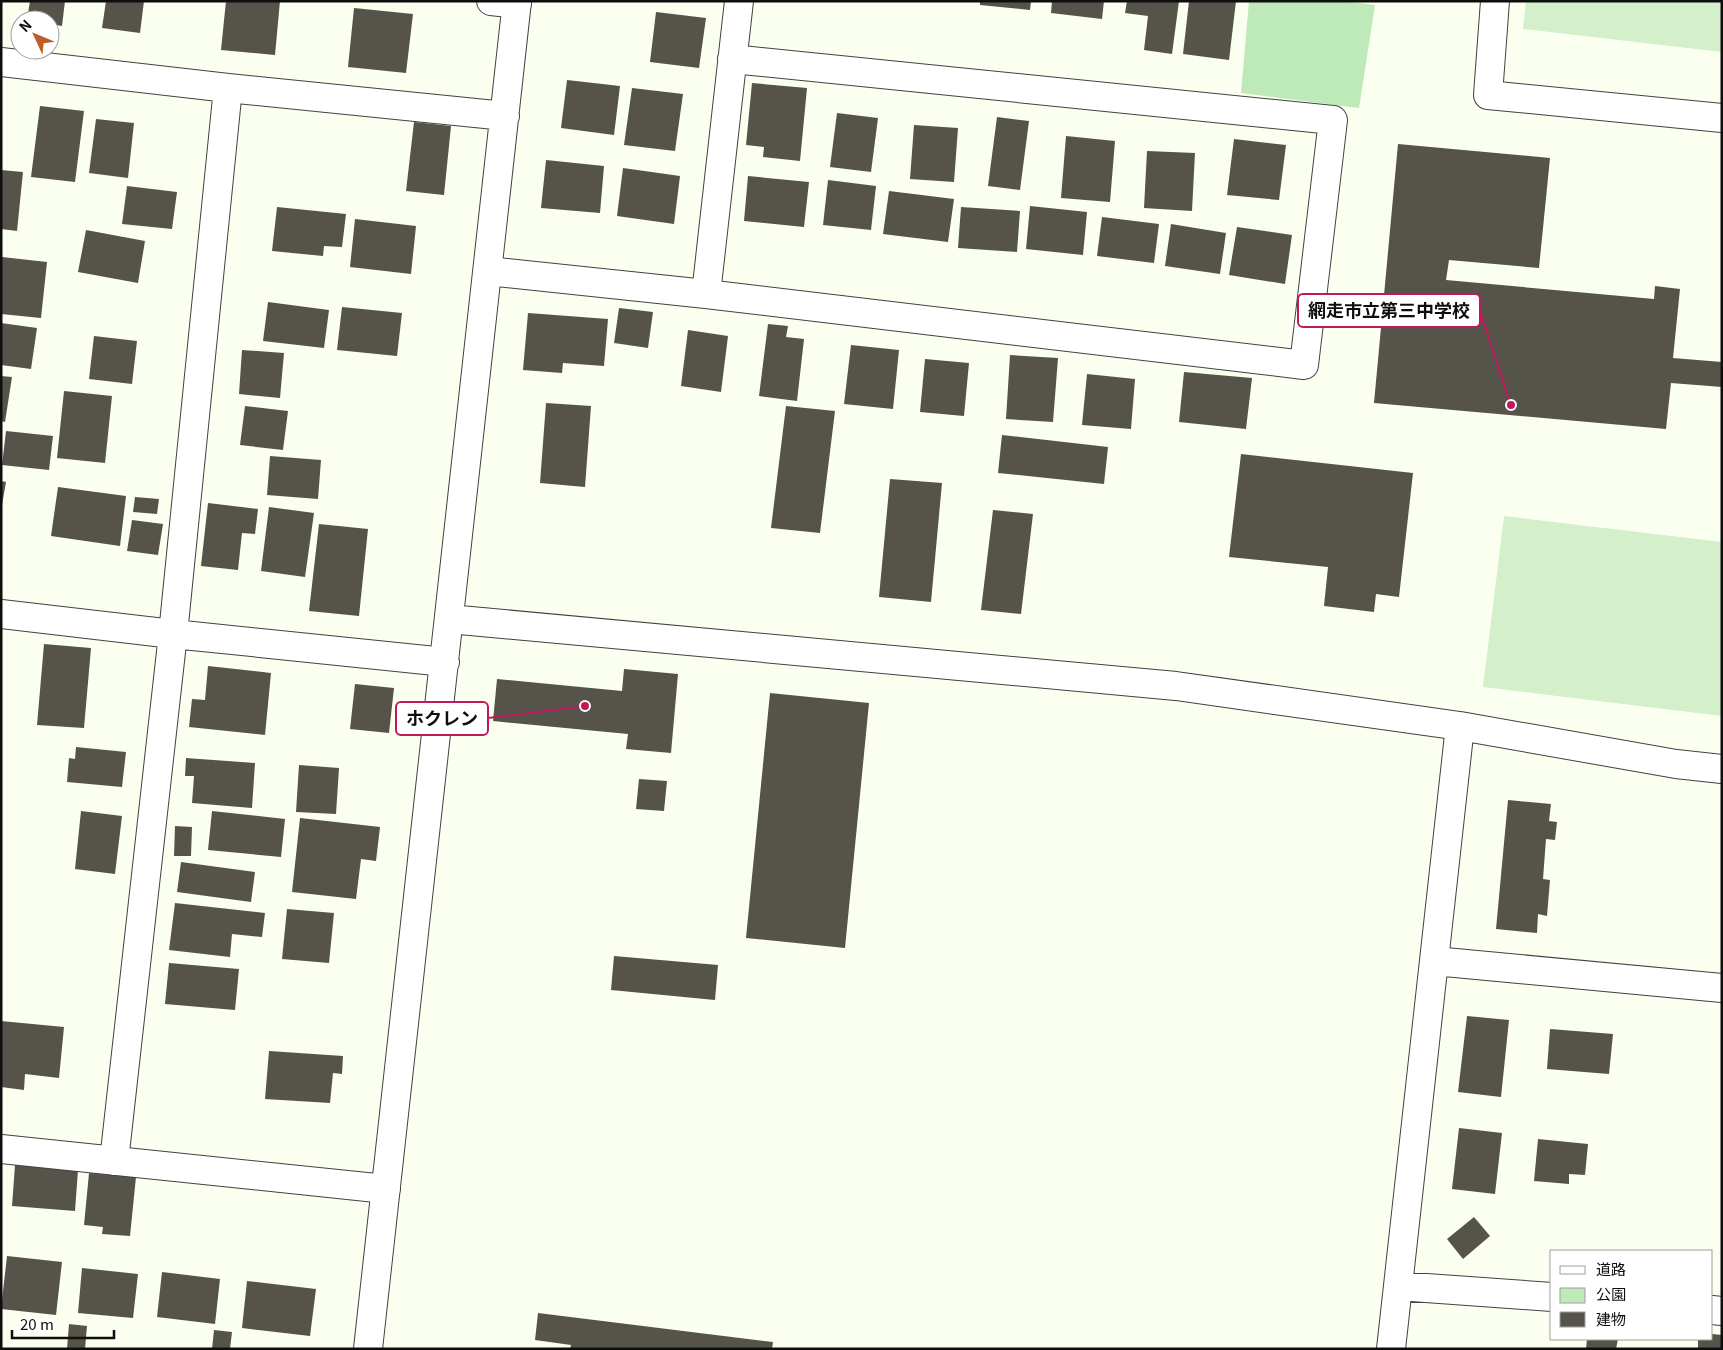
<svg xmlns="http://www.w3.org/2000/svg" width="1723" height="1350" viewBox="0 0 1723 1350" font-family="Georgia,'Noto Sans JP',serif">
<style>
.green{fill:#bee9b9}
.pitch{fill:#d4f0cb}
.building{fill:#56544a}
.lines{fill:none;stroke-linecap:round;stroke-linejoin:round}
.minor-casing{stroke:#414141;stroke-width:30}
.minor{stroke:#fff;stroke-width:28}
.leader{fill:none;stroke:#c2185b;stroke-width:2}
.callout-dot{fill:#c2185b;stroke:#fff;stroke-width:2}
.callout{fill:#fff;stroke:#c2185b;stroke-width:2}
.callout-label{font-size:18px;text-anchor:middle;font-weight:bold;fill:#0e0e0e}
</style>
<rect width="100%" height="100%" fill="#fbffef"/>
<path class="green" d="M1249,1H1343L1375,5L1359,108L1241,93Z"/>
<path class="pitch" d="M1526,1H1722V52L1523,29Z
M1504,516L1722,542V716L1483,687Z"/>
<path class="building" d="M30,1H65L62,26L50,24V20H27Z
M106,1H144L140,33L102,28Z
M226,1H280L275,55L221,50Z
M980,1H1031L1030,10L980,5Z
M1052,1H1104L1102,19L1051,13Z
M1127,1H1179L1172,54L1144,50L1148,16L1125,13Z
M1189,1H1236L1229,60L1183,54Z
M354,8L413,14L406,73L348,67Z
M656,12L706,18L699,68L650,62Z
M567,80L620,86L614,135L561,128Z
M752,83L807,88L800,161L763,157L764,147L746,145Z
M632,88L683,94L675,151L624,145Z
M40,106L84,111L75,182L31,177Z
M837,113L878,118L871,172L830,167Z
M997,117L1029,121L1020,190L988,186Z
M96,119L134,123L128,178L89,173Z
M414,122L451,126L444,195L406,191Z
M914,125L958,128L954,182L910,179Z
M1066,136L1115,141L1110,202L1061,198Z
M1234,139L1286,145L1279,200L1227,195Z
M1398,144L1550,158L1539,268L1449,260L1446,280L1654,299L1655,286L1680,289L1673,358L1722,362V387L1671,383L1666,429L1374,403Z
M1147,151L1195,153L1192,211L1144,208Z
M546,160L604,166L600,213L541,208Z
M623,168L680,176L674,224L617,216Z
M1,170L23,172L17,231L1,229Z
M748,176L809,182L804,227L744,221Z
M828,180L876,186L871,230L823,225Z
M127,186L177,192L172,229L122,224Z
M889,191L954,199L948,242L883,234Z
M1030,206L1087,212L1083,255L1026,249Z
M277,207L346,214L342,247L324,246L323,256L272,251Z
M961,207L1020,211L1017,252L958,248Z
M1102,217L1159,224L1154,263L1097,256Z
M355,219L416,226L411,274L350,267Z
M1171,224L1226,233L1220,274L1165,266Z
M1237,227L1292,235L1285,284L1229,275Z
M86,230L145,241L138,283L78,272Z
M2,257L47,262L41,318L1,314Z
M268,302L329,310L324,348L263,341Z
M342,307L402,313L397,356L337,350Z
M619,308L653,312L648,348L614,343Z
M528,313L608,319L604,366L563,363L562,373L523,370Z
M1,323L37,328L31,369L1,365Z
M768,324L788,326L786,337L804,339L797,401L759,396Z
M688,330L728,336L721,392L681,386Z
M94,336L137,341L132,384L89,379Z
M851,345L899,350L893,409L844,404Z
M242,350L284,353L280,398L239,394Z
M1010,355L1058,358L1053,422L1006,419Z
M925,359L969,363L964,416L920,412Z
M1184,372L1252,378L1246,429L1179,422Z
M1087,374L1135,379L1131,429L1082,425Z
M1,376L12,377L5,422L1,421Z
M64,391L112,396L105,463L57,458Z
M546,403L591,406L585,487L540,483Z
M245,406L288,411L283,450L240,445Z
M786,406L835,411L820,533L771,528Z
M6,431L53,436L49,470L2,465Z
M1002,435L1108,447L1104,484L998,473Z
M1241,454L1413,473L1399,597L1376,594L1374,612L1324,606L1328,567L1229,557Z
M270,456L321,460L318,499L267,495Z
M890,479L942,483L931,602L879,597Z
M1,481L6,482L2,505H1Z
M58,487L126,496L120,546L51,536Z
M135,497L159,499L157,514L133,512Z
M208,503L258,509L255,534L242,533L238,570L201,566Z
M269,507L314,513L305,577L261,571Z
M993,510L1033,514L1021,614L981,610Z
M132,520L163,524L158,555L127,551Z
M319,524L368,529L359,616L309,611Z
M44,644L91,648L84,728L37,725Z
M208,666L271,673L265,735L189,727L192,699L205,700Z
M624,669L678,674L671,753L626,749L628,734L493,721L497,679L622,691Z
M355,684L394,688L389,733L350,729Z
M770,693L869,703L845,948L746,938Z
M76,747L126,752L122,787L67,782L69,758L75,759Z
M186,758L255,763L252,808L192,803L194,776H185Z
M299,765L339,768L336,814L296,812Z
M639,779L667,781L664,811L636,809Z
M1508,800L1551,804L1549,821L1557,822L1555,840L1546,839L1543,879L1550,880L1547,916L1538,914L1537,933L1496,929Z
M81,811L122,816L115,874L75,869Z
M212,811L285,819L281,857L208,850Z
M300,818L380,827L376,861L361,859L356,899L292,892Z
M175,826L192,827L191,856H174Z
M181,862L255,872L251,902L177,892Z
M175,903L265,913L262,937L232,934L230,957L169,950Z
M287,909L334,913L329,963L282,959Z
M614,956L718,965L715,1000L611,990Z
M169,963L239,969L235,1010L165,1004Z
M1467,1016L1509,1020L1501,1097L1458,1092Z
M1,1021L64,1027L59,1078L25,1074L24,1090L1,1087Z
M1550,1029L1613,1034L1609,1074L1547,1069Z
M269,1051L343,1056L342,1074L333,1073L330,1103L265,1099Z
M1459,1128L1502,1133L1495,1194L1452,1189Z
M1538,1139L1588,1144L1585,1175L1569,1174V1184L1534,1181Z
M15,1165L78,1170L75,1211L12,1206Z
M89,1173L136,1177L130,1236L102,1234L103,1227L84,1225Z
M1474,1217L1490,1236L1463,1259L1447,1239Z
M7,1256L62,1262L56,1315L1,1309Z
M82,1268L138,1274L133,1318L78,1313Z
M162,1272L220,1279L215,1324L157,1317Z
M247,1281L316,1289L310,1336L242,1328Z
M538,1313L773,1342L772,1349H570L571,1345L535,1340Z
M69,1324L87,1326L85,1349H67Z
M214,1330L232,1332L230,1349H212Z
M1712,1334L1722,1335V1349H1698V1339H1712Z
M1587,1339H1618L1616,1349H1586Z"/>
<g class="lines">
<g class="minor-casing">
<path id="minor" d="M491,1L517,4
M1495,1L1488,95L1722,118
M1,62L228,88L505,116
M488,271L706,294L1304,365L1333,120L732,59
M706,294L739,1
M1,614L173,634L445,662
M449,619L1176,686L1460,726L1391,1349
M1460,726L1676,764L1722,769
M1434,961L1722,988
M1,1149L386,1189
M114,1161L173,634L228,88
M1398,1286L1552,1297
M1712,1310L1722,1311
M368,1349L517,1"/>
</g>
<use href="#minor" class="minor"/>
</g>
<path class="leader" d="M1511 405L1480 311M585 706L488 718"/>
<g class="callout-dot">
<circle cx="1511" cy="405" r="5"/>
<circle cx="585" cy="706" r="5"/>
</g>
<g class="callout">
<rect x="1298" y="294" width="182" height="33" rx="5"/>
<rect x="396" y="702" width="92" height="33" rx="5"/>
</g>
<g class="callout-label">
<text x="1389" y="317">網走市立第三中学校</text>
<text x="442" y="725">ホクレン</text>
</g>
<rect width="1723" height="1350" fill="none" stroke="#0e0e0e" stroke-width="5"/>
<rect x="1550" y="1250" width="162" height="90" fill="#ffffff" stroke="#9f9f9f"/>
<rect x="1560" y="1266" width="25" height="8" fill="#ffffff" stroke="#9f9f9f"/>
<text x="1596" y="1275" font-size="15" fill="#0e0e0e">道路</text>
<rect x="1560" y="1288" width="25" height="15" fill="#bee9b9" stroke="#9f9f9f"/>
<text x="1596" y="1300" font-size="15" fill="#0e0e0e">公園</text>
<rect x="1560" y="1312" width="25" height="15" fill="#56544a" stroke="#9f9f9f"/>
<text x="1596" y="1325" font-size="15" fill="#0e0e0e">建物</text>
<g transform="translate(35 35) rotate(314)"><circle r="24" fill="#ffffff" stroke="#9f9f9f"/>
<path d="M0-4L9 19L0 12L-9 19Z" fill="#bc5d28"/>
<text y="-8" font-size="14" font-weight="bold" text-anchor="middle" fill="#0e0e0e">N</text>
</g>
<path d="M12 1330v8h102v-8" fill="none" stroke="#0e0e0e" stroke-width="2.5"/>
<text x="20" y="1330" font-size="15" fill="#0e0e0e" stroke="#ffffff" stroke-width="4" paint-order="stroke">20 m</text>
</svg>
